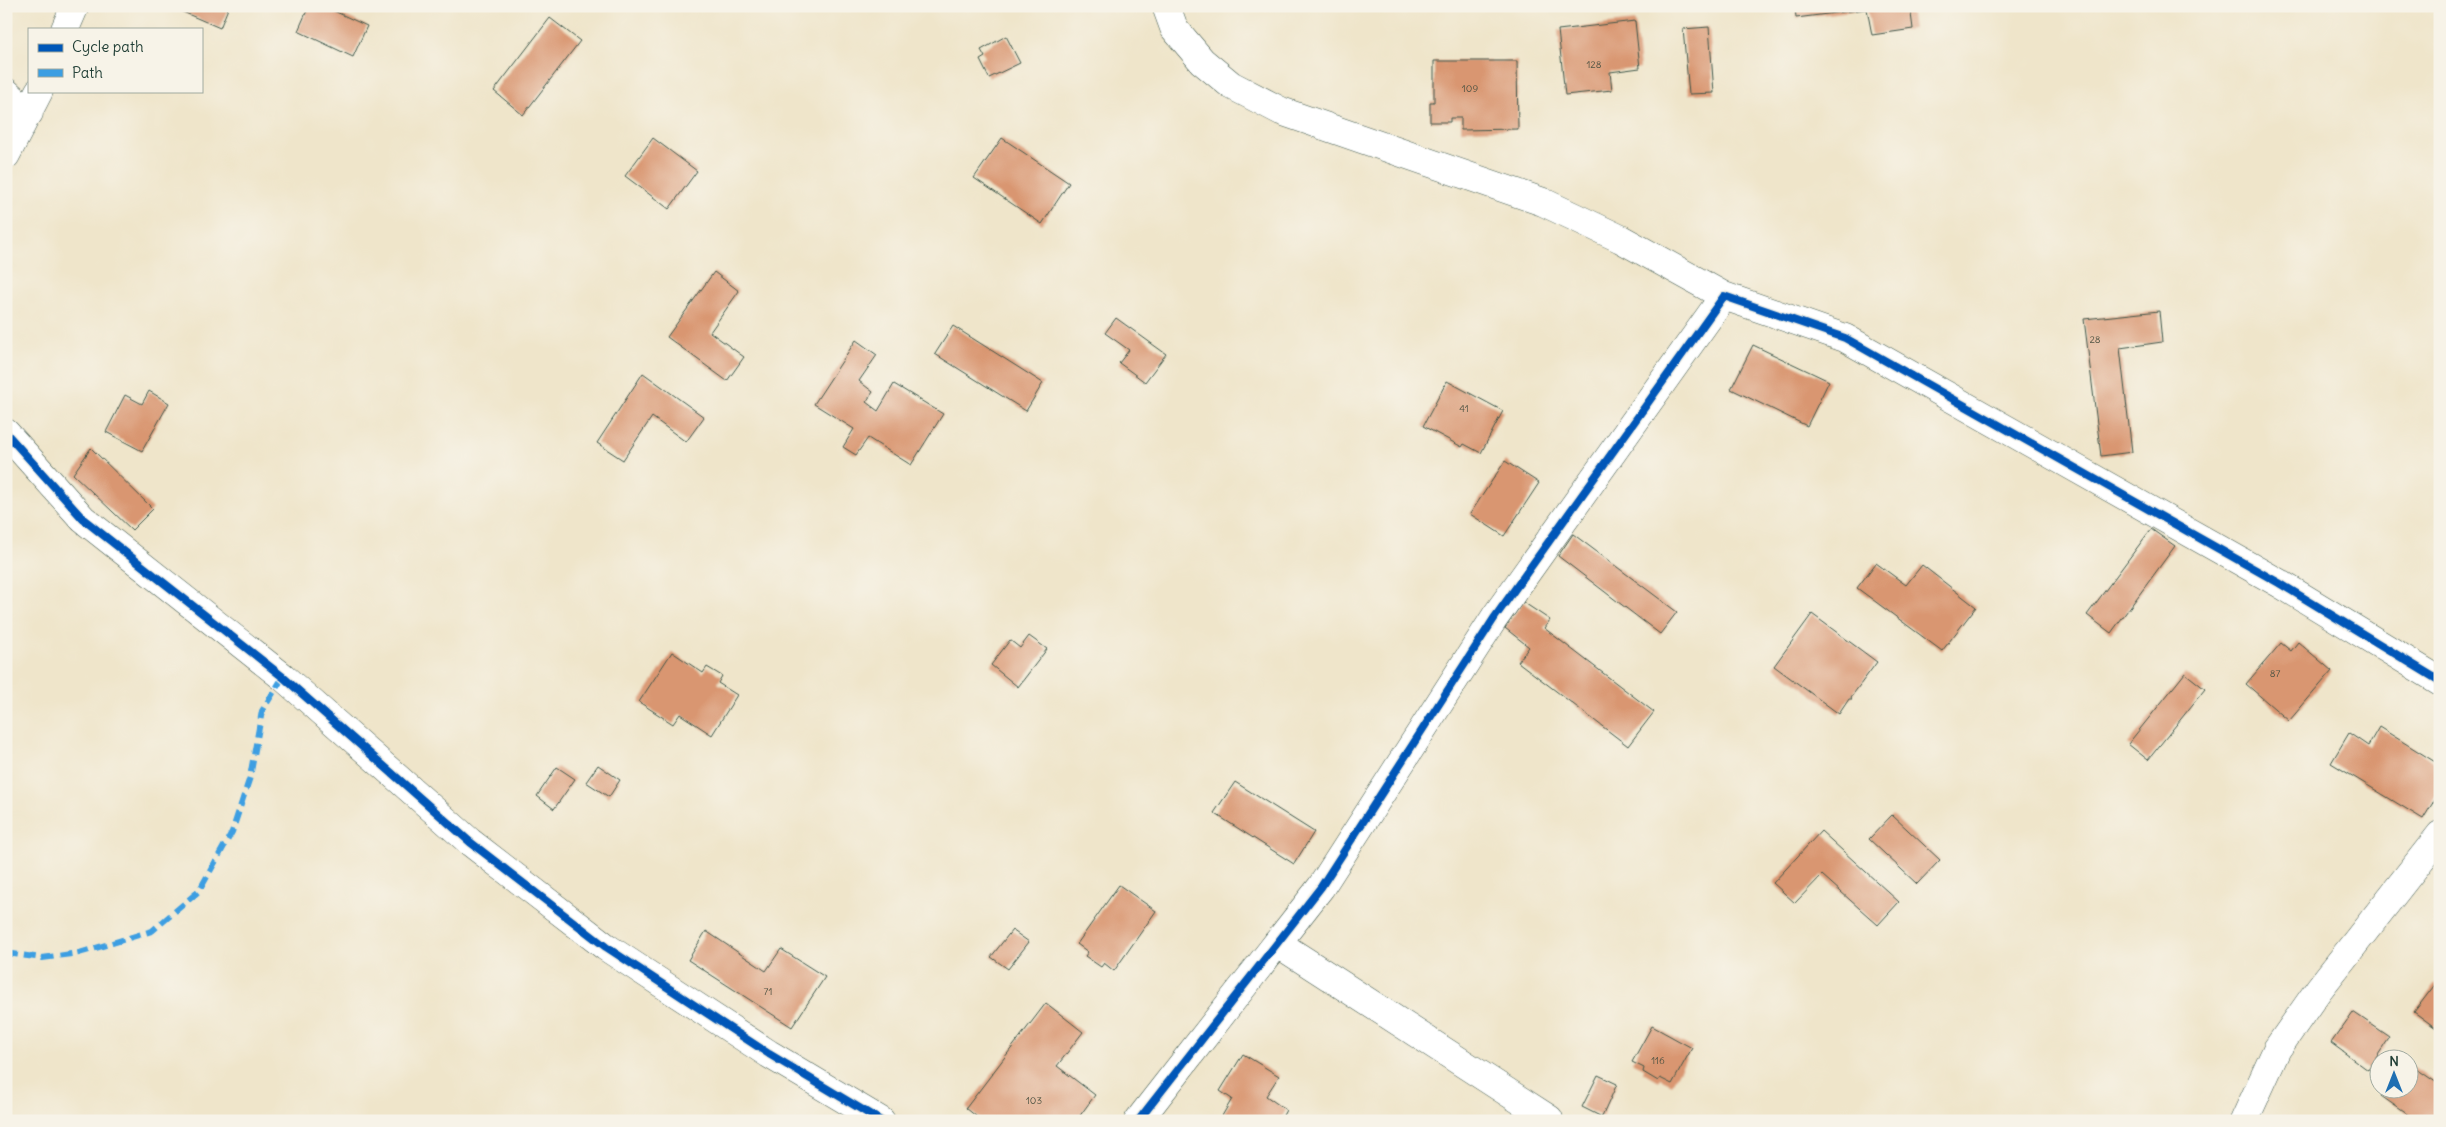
<svg xmlns="http://www.w3.org/2000/svg" width="2446" height="1127" viewBox="0 0 2446 1127" font-family="Delius,sans-serif">
<style>
.building{fill:#d99671}
.lines{fill:none;stroke-linecap:round;stroke-linejoin:round}
.minor-casing{stroke:#3e564a;stroke-width:29}
.minor{stroke:#fff;stroke-width:28}
.quiet{stroke:#3c9ee2;stroke-width:6;stroke-dasharray:12 6;stroke-linecap:butt}
.cycleway-casing{stroke:#f7f3e8;stroke-width:11}
.cycleway{stroke:#0057b8;stroke-width:8}
.labels{text-anchor:middle;stroke-width:5;stroke-linejoin:round;paint-order:stroke}
.number-label{font-size:10px;fill:#4e5343}
</style>
<rect width="100%" height="100%" fill="#f7f3e8"/>
<filter id="ink" filterUnits="userSpaceOnUse"><feTurbulence type="fractalNoise" baseFrequency=".02" numOctaves="2"/><feDisplacementMap in="SourceGraphic" scale="10" xChannelSelector="R" yChannelSelector="G"/><feConvolveMatrix kernelMatrix="1 2 1 2 8 2 1 2 1" color-interpolation-filters="sRGB"/></filter>
<filter id="wash" filterUnits="userSpaceOnUse"><feTurbulence type="fractalNoise" baseFrequency=".0096" numOctaves="4" result="noise"/><feDisplacementMap in="SourceGraphic" scale="20" xChannelSelector="R" yChannelSelector="G"/><feGaussianBlur stdDeviation="1.12" result="paint"/><feColorMatrix in="noise" values="0 0 0 0 0 0 0 0 0 0 0 0 0 0 0 0 0 1.4 0 .05"/><feComposite in="paint" operator="in"/></filter>
<g filter="url(#wash)">
<rect width="100%" height="100%" fill="#efe5ca"/>
<g id="blocks">
<path class="building" d="M169,6H229L220,28Z
M309,6H323L367,26L353,57L298,31Z
M1795,6H1910L1913,29L1872,35L1867,9L1796,18Z
M550,18L580,41L523,115L494,91Z
M1635,21L1640,68L1610,72L1612,90L1565,95L1558,30Z
M1709,27L1714,93L1689,94L1683,29Z
M1006,36L1020,63L989,78L980,60L985,57L981,50Z
M1434,61H1517L1518,129L1461,130V118H1450V122H1430V102H1434Z
M653,138L697,171L669,209L625,176Z
M1002,138L1069,183L1042,224L974,178Z
M714,272L739,291L710,332L744,357L727,381L667,337Z
M2159,311L2162,342L2120,348L2132,452L2101,456L2084,319Z
M1116,318L1166,354L1145,382L1119,363L1129,350L1105,333Z
M953,326L1043,383L1026,411L935,354Z
M856,340L877,355L859,381L873,392L866,402L878,411L894,384L943,414L911,465L868,438L856,455L843,447L854,429L814,404Z
M1753,345L1829,381L1807,426L1731,389Z
M643,373L704,417L686,442L652,417L623,460L597,443Z
M1447,381L1503,411L1481,453L1464,444L1462,447L1423,426Z
M149,391L169,403L142,451L106,432L125,395L142,404Z
M91,448L153,509L132,530L73,474Z
M1505,461L1539,483L1504,536L1470,514Z
M2151,529L2175,546L2111,633L2087,615Z
M1573,534L1677,612L1660,634L1558,556Z
M1876,563L1906,585L1922,565L1976,607L1942,651L1857,588Z
M1523,602L1550,620L1544,628L1654,712L1628,746L1518,662L1529,647L1505,628Z
M1812,614L1877,662L1851,697L1852,699H1849L1839,714L1774,666Z
M1029,636L1047,649L1018,687L991,665L1010,640L1020,648Z
M2298,642L2332,671L2289,721L2246,684L2281,643L2291,651Z
M672,652L703,673L707,667L722,676L718,683L737,695L712,735L680,714L673,724L639,702Z
M2185,673L2205,689L2148,760L2128,744Z
M2379,727L2440,765V791L2423,819L2331,763L2349,733L2368,746Z
M598,765L620,780L609,797L586,782Z
M557,767L575,779L554,809L537,796Z
M1235,782L1314,832L1294,864L1214,813Z
M1892,815L1940,860L1917,884L1869,839Z
M1821,831L1899,902L1878,925L1822,875L1795,903L1773,883Z
M1119,885L1156,911L1114,971L1104,963L1101,967L1085,956L1088,952L1077,944Z
M1012,930L1029,942L1008,969L991,957Z
M706,931L766,971L781,949L825,977L792,1027L688,960Z
M2440,978V1031L2414,1012Z
M1046,1003L1083,1032L1057,1066L1095,1095L1076,1121H982L966,1108Z
M2353,1012L2390,1037L2368,1070L2331,1043Z
M1652,1026L1692,1048L1672,1084L1660,1078L1658,1081L1643,1072L1644,1068L1632,1062Z
M1243,1054L1279,1076L1266,1096L1286,1110L1280,1121H1219L1232,1099L1220,1091Z
M2408,1063L2440,1085V1121H2417L2381,1096L2385,1090H2408Z
M1598,1075L1617,1084L1602,1117L1582,1107Z"/>
</g>
</g>
<g filter="url(#ink)">
<use href="#blocks" fill-opacity="0" stroke="#3e564a" stroke-width="1"/>
<g class="lines">
<g class="minor-casing">
<path id="minor" d="M1166,6L1174,28L1202,61L1231,85L1281,111L1543,202L1621,239L1724,296
M65,29L75,6
M6,92L29,113
M6,155L39,91
M6,433L83,519L283,677L470,842L606,947L769,1054L881,1121
M1277,943L1549,1119
M1138,1121L1321,887L1495,617L1724,296L1845,338L2279,583L2440,681
M2244,1121L2277,1049L2319,989L2440,835"/>
</g>
<use href="#minor" class="minor"/>
<path class="quiet" d="M6,953L42,958L79,953L152,931L199,891L232,832L250,777L262,711L283,677"/>
<g class="cycleway-casing">
<path id="cycleway" d="M6,433L83,519L283,677L470,842L606,947L769,1054L881,1121
M1138,1121L1321,887L1495,617L1724,296L1845,338L2279,583L2440,681"/>
</g>
<use href="#cycleway" class="cycleway"/>
</g>
</g>
<g class="labels">
<g class="number-label">
<text x="1594" y="68">128</text>
<text x="1470" y="92">109</text>
<text x="2095" y="343">28</text>
<text x="1464" y="412">41</text>
<text x="2275" y="677">87</text>
<text x="768" y="995">71</text>
<text x="1658" y="1064">116</text>
<text x="1034" y="1104">103</text>
</g>
</g>
<rect width="2446" height="1127" fill="none" stroke="#f7f3e8" stroke-width="25"/>
<rect x="28" y="28" width="175" height="65" fill="#f7f3e8" stroke="#a1aaa0"/>
<rect x="38" y="44" width="25" height="8" fill="#0057b8" stroke="#a1aaa0"/>
<text x="72" y="52" font-size="15" fill="#1f3d34">Cycle path</text>
<rect x="38" y="69" width="25" height="8" fill="#3c9ee2" stroke="#a1aaa0"/>
<text x="72" y="78" font-size="15" fill="#1f3d34">Path</text>
<g transform="translate(2394 1074)"><circle r="24" fill="#f7f3e8" stroke="#a1aaa0"/>
<path d="M0-4L9 19L0 12L-9 19Z" fill="#1f6fb2"/>
<text y="-8" font-size="14" font-weight="bold" text-anchor="middle" fill="#1f3d34">N</text>
</g>
</svg>
